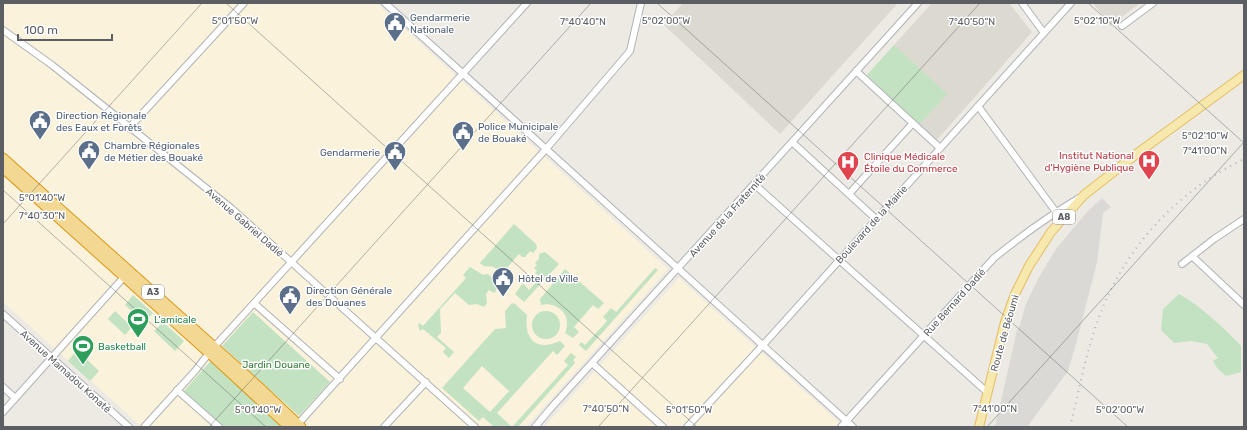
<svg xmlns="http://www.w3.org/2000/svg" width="1247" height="430" viewBox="0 0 1247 430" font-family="Rubik,sans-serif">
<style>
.commercial{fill:#faf2da}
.industrial{fill:#dbd9d5}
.education{fill:#dcd9d1}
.green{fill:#c2e2c1;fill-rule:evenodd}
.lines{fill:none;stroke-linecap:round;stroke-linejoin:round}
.minor-casing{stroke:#b0b3b7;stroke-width:8}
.major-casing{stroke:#e4bd64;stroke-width:10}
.highway-casing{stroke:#db9714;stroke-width:11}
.minor{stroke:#fff;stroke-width:6}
.major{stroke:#f7e9ad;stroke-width:8}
.highway{stroke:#f3d893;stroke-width:9}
.rail{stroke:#b1b2b2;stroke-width:2;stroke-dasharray:1 5;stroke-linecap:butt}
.ticks{fill:none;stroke:#5b5e62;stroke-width:1;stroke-opacity:0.45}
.labels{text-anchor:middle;stroke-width:3;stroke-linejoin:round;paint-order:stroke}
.shield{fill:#fff;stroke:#8c8e91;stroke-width:1}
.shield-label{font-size:9px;font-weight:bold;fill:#5b5e62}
.service-label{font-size:10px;fill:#4e5e75;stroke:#fff;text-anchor:start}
.health-label{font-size:10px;fill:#be3a42;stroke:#fff;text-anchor:end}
.street-label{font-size:10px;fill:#5b5e62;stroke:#fff}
.leisure-label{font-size:10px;fill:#27864d;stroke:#fff;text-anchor:start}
.park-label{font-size:10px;fill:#3c803d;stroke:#fff}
.ticks-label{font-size:10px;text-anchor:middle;fill:#5b5e62;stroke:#fff;stroke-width:3;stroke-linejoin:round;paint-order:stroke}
</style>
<rect width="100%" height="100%" fill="#eceae3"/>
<path class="commercial" d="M3,3H376L668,269L526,427H142L3,302Z
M679,278L844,427H544Z"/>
<path class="industrial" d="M1102,198L1111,207L1103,213L1097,262L1076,344L1068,371L1027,427H995L1017,330L1020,325L1026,304L1038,279L1056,249L1087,212Z"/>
<path class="education" d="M683,3H898L780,134L707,65L664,25L663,26Z
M932,3H1009L1032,32L936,141L867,75Z
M1093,3H1140L1110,26Z"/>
<path class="green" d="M894,45L947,94L919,125L867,75Z
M514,224L536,244L537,248L533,253L530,251L525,257H522L519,254L507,268L512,273L507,279L494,267L484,266L480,263Z
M545,252L559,264L524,302L515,294L523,283L529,290L539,279V276L535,273L537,271L534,268L537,265L535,263L539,259V255L541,253Z
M470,267L483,275L488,274L500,285L494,293L489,290L486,294L487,303L484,307L477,304L469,305L455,293L440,309L441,333L437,337L454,352L449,358L443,352L446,348L423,329L420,331L418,325L419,323L423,326L466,278L463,275Z
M655,268L658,270L586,351L579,345L581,342L585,345L607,321L603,317L611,308L616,312Z
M565,269L604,303L598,309L593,305L574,327L579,332L573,338L565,333C566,330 567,327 567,323C567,310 553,302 541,305L540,299Z
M1179,294C1202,307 1222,326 1241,346V372L1226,376L1217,368L1213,361L1218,358L1207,344L1191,341L1174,343L1161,330L1163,309Z
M133,295L153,313L144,322L125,305Z
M512,303L513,304L514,303L527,315C524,339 535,352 560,341L565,346L557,355L553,351L497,413L512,427H494L483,417L479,421L442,388L495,329L506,328L505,311ZM482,366L509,391L490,412L463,388Z
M115,311L132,327L125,335L108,319Z
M532 325a14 14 0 1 1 28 0a14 14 0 1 1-28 0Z
M253,312L330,382L299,416L222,346Z
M163,322L184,341L175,351L154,331Z
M77,350L99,371L90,381L68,361Z
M571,353L576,357L573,360L575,363L518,427H512L568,365L564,361Z
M214,357L288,427H224L184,391Z"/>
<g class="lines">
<g class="minor-casing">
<path id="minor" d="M385,3L853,427
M1022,3L1044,33
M1122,26L1153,3
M3,30L52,65L231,208L475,427
M856,71L940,148
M978,106L1056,212
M129,128L244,3
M792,142L876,219
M754,184L987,392
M849,194L913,123
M1192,256L1244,305
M1182,264L1214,239L1244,219
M255,304L340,379
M3,314L129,427
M214,347L527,3
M592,363L663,427
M3,387L15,398
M177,390L219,427
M3,412L124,277
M298,424L546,149L630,51L641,3
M144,427L195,371L209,353
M384,427L426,382
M535,427L551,408L918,3
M687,427L763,345L1071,3
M841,427L994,258C1021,236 1049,216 1079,198"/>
</g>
<g class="major-casing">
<path id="major" d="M979,427L1005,322L1015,294L1029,266L1051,232L1084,195L1139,152L1244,75"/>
</g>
<g class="highway-casing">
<path id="highway" d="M3,158L259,387L301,427
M3,168L209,353L289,427"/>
</g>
<use href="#minor" class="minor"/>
<use href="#major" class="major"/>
<use href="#highway" class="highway"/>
<path class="rail" d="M1070,427C1080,387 1087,345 1103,307C1130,242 1181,189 1244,159"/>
</g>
<path class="ticks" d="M226,3L697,427M657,3L1128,427M1088,3L1244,143M3,190L266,427M3,224L202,3M209,427L591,3M598,427L980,3M987,427L1244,142"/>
<defs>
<g id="civic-pin" transform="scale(1.15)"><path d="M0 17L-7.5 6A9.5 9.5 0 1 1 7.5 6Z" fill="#5c6f8a" stroke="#fff"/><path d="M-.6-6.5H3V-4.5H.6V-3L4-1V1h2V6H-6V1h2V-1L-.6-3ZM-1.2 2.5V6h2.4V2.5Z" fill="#fff"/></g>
<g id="hospital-pin" transform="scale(1.15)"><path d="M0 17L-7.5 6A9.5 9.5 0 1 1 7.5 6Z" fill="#e0444e" stroke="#fff"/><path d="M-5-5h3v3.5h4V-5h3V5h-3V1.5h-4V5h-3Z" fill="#fff"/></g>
<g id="stadium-pin" transform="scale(1.15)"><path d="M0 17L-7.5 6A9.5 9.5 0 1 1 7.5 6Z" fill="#2e9e5b" stroke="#fff"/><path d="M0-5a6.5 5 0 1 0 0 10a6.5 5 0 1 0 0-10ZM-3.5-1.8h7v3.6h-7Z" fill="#fff"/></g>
</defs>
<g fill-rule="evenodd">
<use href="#civic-pin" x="395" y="23"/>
<use href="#civic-pin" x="40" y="121"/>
<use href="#civic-pin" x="463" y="132"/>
<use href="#civic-pin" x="89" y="151"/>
<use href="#civic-pin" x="395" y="152"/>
<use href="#hospital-pin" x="1149" y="161"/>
<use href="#hospital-pin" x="848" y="162"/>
<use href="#civic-pin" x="503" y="278"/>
<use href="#civic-pin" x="290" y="296"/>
<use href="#stadium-pin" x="138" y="319"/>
<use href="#stadium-pin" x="83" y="346"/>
</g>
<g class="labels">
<g class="shield">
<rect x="1053" y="210" width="22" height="14" rx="3"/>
<rect x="142" y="285" width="22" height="14" rx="3"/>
</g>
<g class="shield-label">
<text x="1064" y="220">A8</text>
<text x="153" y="295">A3</text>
</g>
<g class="service-label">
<text x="410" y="21">Gendarmerie<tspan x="410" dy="12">Nationale</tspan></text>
<text x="56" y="119">Direction Régionale<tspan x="56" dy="12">des Eaux et Forêts</tspan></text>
<text x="478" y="130">Police Municipale<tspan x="478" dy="12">de Bouaké</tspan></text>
<text x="104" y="149">Chambre Régionales<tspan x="104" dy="12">de Métier des Bouaké</tspan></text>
<text x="380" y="156" text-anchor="end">Gendarmerie</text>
<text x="518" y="282">Hôtel de Ville</text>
<text x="306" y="294">Direction Générale<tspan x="306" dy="12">des Douanes</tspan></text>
</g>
<g class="health-label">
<text x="1134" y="159">Institut National<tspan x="1134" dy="12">d'Hygiène Publique</tspan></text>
<text x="864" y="160" text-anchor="start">Clinique Médicale<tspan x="864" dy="12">Étoile du Commerce</tspan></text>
</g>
<g class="street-label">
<text transform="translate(727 215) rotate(-48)" y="4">Avenue de la Fraternité</text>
<text transform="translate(245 222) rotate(41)" y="4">Avenue Gabriel Dadié</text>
<text transform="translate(871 224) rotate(-48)" y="4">Boulevard de la Mairie</text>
<text transform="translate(954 302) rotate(-48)" y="4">Rue Bernard Dadié</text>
<text transform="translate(1004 333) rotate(-74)" y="4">Route de Béoumi</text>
<text transform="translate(66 371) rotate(42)" y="4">Avenue Mamadou Konaté</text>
</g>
<g class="leisure-label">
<text x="154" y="323">L'amicale</text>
<text x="98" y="350">Basketball</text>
</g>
<g class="park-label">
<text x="276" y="368">Jardin Douane</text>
</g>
</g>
<g class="ticks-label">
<text x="235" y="24">5°01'50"W</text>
<text x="666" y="24">5°02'00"W</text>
<text x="1097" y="24">5°02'10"W</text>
<text x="583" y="25">7°40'40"N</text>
<text x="972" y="25">7°40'50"N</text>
<text x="1205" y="139">5°02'10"W</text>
<text x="1205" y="154">7°41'00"N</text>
<text x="42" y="201">5°01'40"W</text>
<text x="42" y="219">7°40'30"N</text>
<text x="606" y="412">7°40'50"N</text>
<text x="995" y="412">7°41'00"N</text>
<text x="258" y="413">5°01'40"W</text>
<text x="689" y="413">5°01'50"W</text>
<text x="1120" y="413">5°02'00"W</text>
</g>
<rect width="1247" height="430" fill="none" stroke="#5b5e62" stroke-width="8"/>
<path d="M18 34v6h94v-6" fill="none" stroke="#5b5e62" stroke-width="2"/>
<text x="24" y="34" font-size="12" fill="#5b5e62" stroke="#ffffff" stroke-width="3" paint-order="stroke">100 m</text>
</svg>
